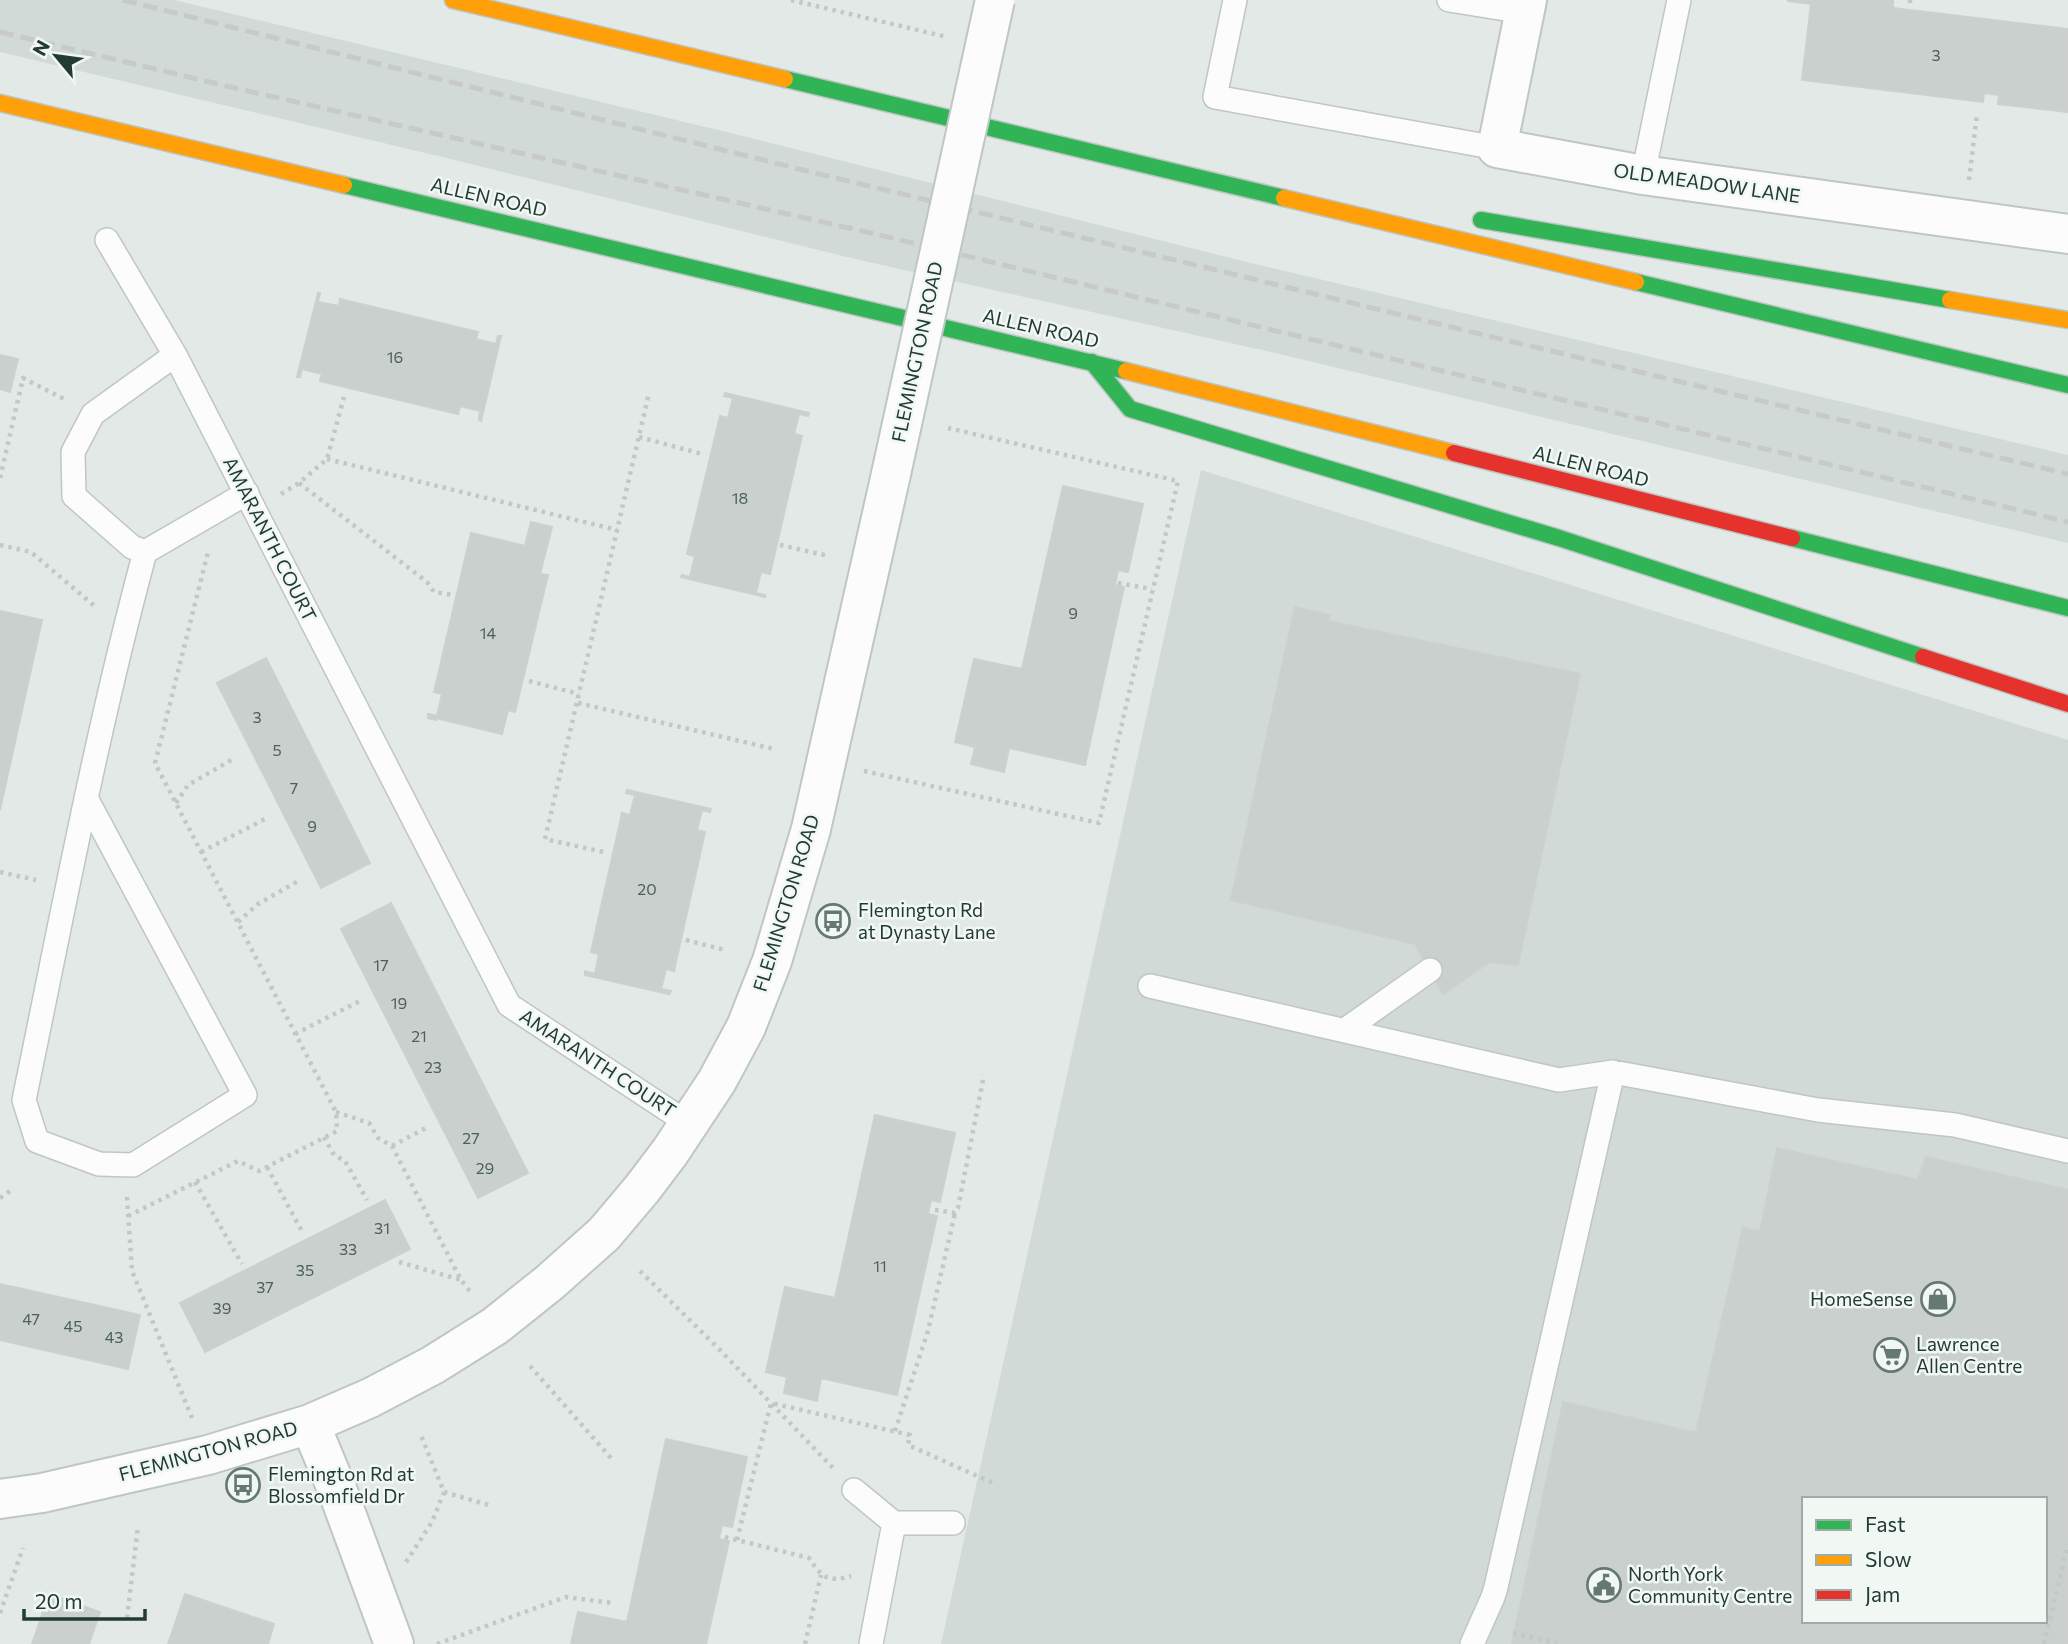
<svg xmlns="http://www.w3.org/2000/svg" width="2068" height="1644" viewBox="0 0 2068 1644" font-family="Commissioner,sans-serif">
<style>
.built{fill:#d1dad6;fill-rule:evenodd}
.building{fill:#cad0cd;stroke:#ccd1cf;stroke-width:2;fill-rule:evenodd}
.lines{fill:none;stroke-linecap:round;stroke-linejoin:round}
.lane-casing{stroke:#c0c6c3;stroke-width:26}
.street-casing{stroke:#c0c6c3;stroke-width:42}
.fast-casing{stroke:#bcc5c2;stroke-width:19}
.slow-casing{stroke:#bcc5c2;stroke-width:19}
.jam-casing{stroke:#bcc5c2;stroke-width:19}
.path{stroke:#c0c9c5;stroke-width:4.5;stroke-dasharray:3.5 5;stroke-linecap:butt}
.lane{stroke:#fbfcfb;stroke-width:23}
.street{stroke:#fbfcfb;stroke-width:38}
.fast{stroke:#30b455;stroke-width:16}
.slow{stroke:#ff9f0a;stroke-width:16}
.jam{stroke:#e5322d;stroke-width:16}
.rail{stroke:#c7cac9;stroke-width:5;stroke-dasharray:14 7;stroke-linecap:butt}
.street-bridge-casing{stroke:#c0c6c3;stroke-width:42;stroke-linecap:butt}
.street-bridge{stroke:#fbfcfb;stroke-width:38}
.labels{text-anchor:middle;stroke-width:5;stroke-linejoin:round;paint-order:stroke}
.number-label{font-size:16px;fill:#4d615b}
.street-label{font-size:19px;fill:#223b34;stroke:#f1f8f4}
.poi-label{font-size:19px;fill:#223b34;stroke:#f1f8f4;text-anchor:start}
</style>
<rect width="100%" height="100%" fill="#e3e9e6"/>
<path class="built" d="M0,0H174L739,135L1251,263L2068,455V543L1271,352L855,259L438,156L0,52Z
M1201,470L2068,740V1644H941ZM1804,1499H2045V1621H1804Z"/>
<path class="building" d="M1788,0H1893V8L2068,29V112L1998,104L1999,95L1984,93L1983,102L1802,80L1811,4L1788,1Z
M318,293H320L318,302L339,306L340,299L478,332L476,339L496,344L498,336H501L481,421L479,420L480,411L460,406L458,414L320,381L322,374L302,369L300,377H297Z
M0,355L18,359L10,392L0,389Z
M725,393L809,413L808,416L799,414L794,434L802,436L770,574L761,572L756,593L765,595V597L681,577L682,575L690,577L695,556L687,554L720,416L728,418L733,398L724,396Z
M1063,486L1143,504L1128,572L1118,570L1115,585L1124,587L1085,765L1009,748L1004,772L971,764L975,747L955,742L974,659L1022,669Z
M531,522L552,527L540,574L548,575L515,712L508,710L502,734L436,718V720L428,718V714L437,716L442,694L434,692L471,533L525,546Z
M1295,607L1330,615L1328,621L1580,674L1518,965L1490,962L1443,994L1415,944L1231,900Z
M0,611L42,620L0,810Z
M266,658L370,863L321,888L217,683Z
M627,790L711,809L710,812L702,810L697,830L705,832L674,971L666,969L661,989L671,991L669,994L585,975V971L595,974L599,954L591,952L622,813L630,815L635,795L626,793Z
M391,903L528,1173L478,1198L341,929Z
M875,1115L955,1133L940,1202L931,1200L928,1214L937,1216L897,1395L821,1378L817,1401L784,1393L787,1377L766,1372L785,1287L835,1298Z
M1777,1148L1918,1180L1926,1157L2068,1190V1644H1512L1563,1402L1696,1433L1743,1227L1760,1232ZM1804,1499H2045V1621H1804Z
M385,1200L410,1249L205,1352L180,1303Z
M0,1284L140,1315L128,1369L0,1340Z
M666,1439L747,1457L732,1527L722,1525L719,1539L729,1541L706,1644H571L578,1612L627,1622Z
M49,1594L100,1612L89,1644H32Z
M185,1594L274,1624L268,1644H168Z"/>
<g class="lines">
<g class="lane-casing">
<path id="lane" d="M1235,0L1215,97L1497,148
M1449,0L1524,12
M1643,175L1679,0
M107,240L175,355
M145,552L247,493
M86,798L245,1095L133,1165L99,1164L37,1141L24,1100C62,917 96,733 145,552L132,547L74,496L73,452L93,414L175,355L509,1005L689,1124
M1150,986L1559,1080L1613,1072
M1345,1030L1430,970
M854,1490L894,1523L871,1644
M894,1523H953
M1472,1644L1493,1597L1496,1587L1613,1072L1818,1110L1955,1125L2068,1151"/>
</g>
<g class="street-casing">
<path id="street" d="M1527,0L1497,148L1643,175L2068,234
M310,1424L337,1489L394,1644
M0,1499L42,1493L208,1455L310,1424L370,1398L433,1365L495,1326L549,1283L604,1234L642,1189L670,1152L717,1081L746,1027L772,961L811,829L891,474"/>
</g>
<g class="fast-casing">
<path id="fast" d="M785,79L1284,198
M344,185L1126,371
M1481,220L1950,300
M1636,282L2068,385
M1092,362L1130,409L1559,538L1923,657
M1792,538L2068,608"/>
</g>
<g class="slow-casing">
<path id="slow" d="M453,0L785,79
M0,103L344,185
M1284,198L1636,282
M1950,300L2068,320
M1126,371L1454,453"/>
</g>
<g class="jam-casing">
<path id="jam" d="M1454,453L1792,538
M1923,657L2068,704"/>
</g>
<path class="path" d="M791,0L947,37
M1910,3V0
M1969,180L1977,114
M639,437L702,454
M327,459L617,530
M0,478L23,378L64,399
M299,483L427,582L434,592L453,595
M281,494L299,483L327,459L344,397
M0,545L31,552L97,608
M780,545L829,556
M1118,583L1152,589
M529,681L579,694
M578,703L774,749
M864,771L1099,823L1178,481L948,428
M176,803L188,785L235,758
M201,852L267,818
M603,852L545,839L649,393
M0,872L36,880
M238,922L258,904L300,880
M686,940L725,950
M295,1034L360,1001
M336,1112L369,1123L378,1138L392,1146L461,1280L472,1294
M324,1137L334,1155L345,1161L367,1200
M392,1146L426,1128
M267,1167L303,1233
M195,1182L242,1264
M127,1197L132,1271L192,1418
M0,1198L10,1191
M935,1210L955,1213L958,1208L984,1075
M128,1216L238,1161L259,1171L337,1131L336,1112L155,763L208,552
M399,1262L461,1280
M640,1271L722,1352L834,1469
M530,1366L611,1458
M895,1431L928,1331L955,1213
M444,1492L492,1506
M725,1537L809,1558C822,1577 827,1583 851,1576
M737,1540L771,1403L910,1435L908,1445L993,1483
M406,1562L432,1522L444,1492L420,1433
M0,1613L23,1548
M127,1618L138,1526
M1513,1633L1560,1644
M437,1644L566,1597L612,1603
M805,1644L821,1575
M2044,1644L2068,1544"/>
<use href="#lane" class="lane"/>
<use href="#street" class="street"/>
<use href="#fast" class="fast"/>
<use href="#slow" class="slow"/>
<use href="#jam" class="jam"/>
<path class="rail" d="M123,0L803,170L1480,334L2068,474
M0,32L239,89L871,233L2068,522"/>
<g class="street-bridge-casing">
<path id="street-bridge" d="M891,474L995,0"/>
</g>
<use href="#street-bridge" class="street-bridge"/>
</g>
<defs>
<g id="bus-ring" transform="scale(1.75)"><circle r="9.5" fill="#f1f8f4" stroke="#667872" stroke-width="1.5"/><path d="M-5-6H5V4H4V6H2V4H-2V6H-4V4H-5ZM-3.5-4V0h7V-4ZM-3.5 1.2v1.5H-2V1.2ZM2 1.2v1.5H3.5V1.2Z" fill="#667872"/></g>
<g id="shop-ring" transform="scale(1.75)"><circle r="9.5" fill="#f1f8f4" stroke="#667872" stroke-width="1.5"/><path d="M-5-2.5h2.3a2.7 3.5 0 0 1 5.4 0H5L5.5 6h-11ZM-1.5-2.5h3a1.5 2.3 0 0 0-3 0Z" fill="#667872"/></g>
<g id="supermarket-ring" transform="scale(1.75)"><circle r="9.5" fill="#f1f8f4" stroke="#667872" stroke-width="1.5"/><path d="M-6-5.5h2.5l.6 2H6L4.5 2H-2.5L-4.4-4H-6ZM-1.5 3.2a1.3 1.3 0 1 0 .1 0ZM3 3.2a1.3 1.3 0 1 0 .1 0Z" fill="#667872"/></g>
<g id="civic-ring" transform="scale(1.75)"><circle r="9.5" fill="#f1f8f4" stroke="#667872" stroke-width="1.5"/><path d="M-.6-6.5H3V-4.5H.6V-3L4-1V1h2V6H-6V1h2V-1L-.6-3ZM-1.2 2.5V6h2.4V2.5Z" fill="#667872"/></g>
</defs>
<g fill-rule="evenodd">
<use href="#bus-ring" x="833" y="921"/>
<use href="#shop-ring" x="1938" y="1299"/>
<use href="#supermarket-ring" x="1891" y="1355"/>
<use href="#bus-ring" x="243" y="1485"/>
<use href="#civic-ring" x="1604" y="1585"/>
</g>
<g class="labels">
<g class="number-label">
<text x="1936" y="61">3</text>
<text x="395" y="363">16</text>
<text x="740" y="504">18</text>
<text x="1073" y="619">9</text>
<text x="488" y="639">14</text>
<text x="257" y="723">3</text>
<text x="277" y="756">5</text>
<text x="294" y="794">7</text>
<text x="312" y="832">9</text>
<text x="647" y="895">20</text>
<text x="381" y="971">17</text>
<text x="399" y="1009">19</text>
<text x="419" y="1042">21</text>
<text x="433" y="1073">23</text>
<text x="471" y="1144">27</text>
<text x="485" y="1174">29</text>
<text x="382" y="1234">31</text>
<text x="348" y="1255">33</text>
<text x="880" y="1272">11</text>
<text x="305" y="1276">35</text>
<text x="265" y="1293">37</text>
<text x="222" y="1314">39</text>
<text x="31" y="1325">47</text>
<text x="73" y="1332">45</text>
<text x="114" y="1343">43</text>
</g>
<g class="street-label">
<text transform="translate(1707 183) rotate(8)" y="7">OLD MEADOW LANE</text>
<text transform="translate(489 197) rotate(13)" y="7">ALLEN ROAD</text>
<text transform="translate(1041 328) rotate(13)" y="7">ALLEN ROAD</text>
<text transform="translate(917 352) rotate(-78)" y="7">FLEMINGTON ROAD</text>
<text transform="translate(1591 466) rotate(14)" y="7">ALLEN ROAD</text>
<text transform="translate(270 539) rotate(63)" y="7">AMARANTH COURT</text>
<text transform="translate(786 903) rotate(-73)" y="7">FLEMINGTON ROAD</text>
<text transform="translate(598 1063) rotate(33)" y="7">AMARANTH COURT</text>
<text transform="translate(208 1451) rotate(-15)" y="7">FLEMINGTON ROAD</text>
</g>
<g class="poi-label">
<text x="858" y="917">Flemington Rd<tspan x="858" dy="22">at Dynasty Lane</tspan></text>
<text x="1913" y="1306" text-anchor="end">HomeSense</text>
<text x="1916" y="1351">Lawrence<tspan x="1916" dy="22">Allen Centre</tspan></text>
<text x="268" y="1481">Flemington Rd at<tspan x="268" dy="22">Blossomfield Dr</tspan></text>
<text x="1628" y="1581">North York<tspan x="1628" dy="22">Community Centre</tspan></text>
</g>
</g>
<rect x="1802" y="1497" width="245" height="126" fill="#f1f8f4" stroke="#9eaca7" stroke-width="2"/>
<rect x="1816" y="1520" width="35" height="10" fill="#30b455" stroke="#9eaca7" stroke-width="2"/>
<text x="1865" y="1532" font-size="21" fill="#223b34">Fast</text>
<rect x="1816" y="1555" width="35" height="10" fill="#ff9f0a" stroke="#9eaca7" stroke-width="2"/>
<text x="1865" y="1567" font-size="21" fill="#223b34">Slow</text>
<rect x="1816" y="1590" width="35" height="10" fill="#e5322d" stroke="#9eaca7" stroke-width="2"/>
<text x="1865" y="1602" font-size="21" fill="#223b34">Jam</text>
<g transform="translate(56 56) rotate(299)" stroke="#f1f8f4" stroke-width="5" paint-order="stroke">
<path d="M0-5L12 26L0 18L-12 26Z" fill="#223b34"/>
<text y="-10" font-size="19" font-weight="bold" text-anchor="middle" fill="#223b34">N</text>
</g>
<path d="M24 1609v10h121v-10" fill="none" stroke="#223b34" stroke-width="3.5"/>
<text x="35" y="1609" font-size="21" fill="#223b34" stroke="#f1f8f4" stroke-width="5" paint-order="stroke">20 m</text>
</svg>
